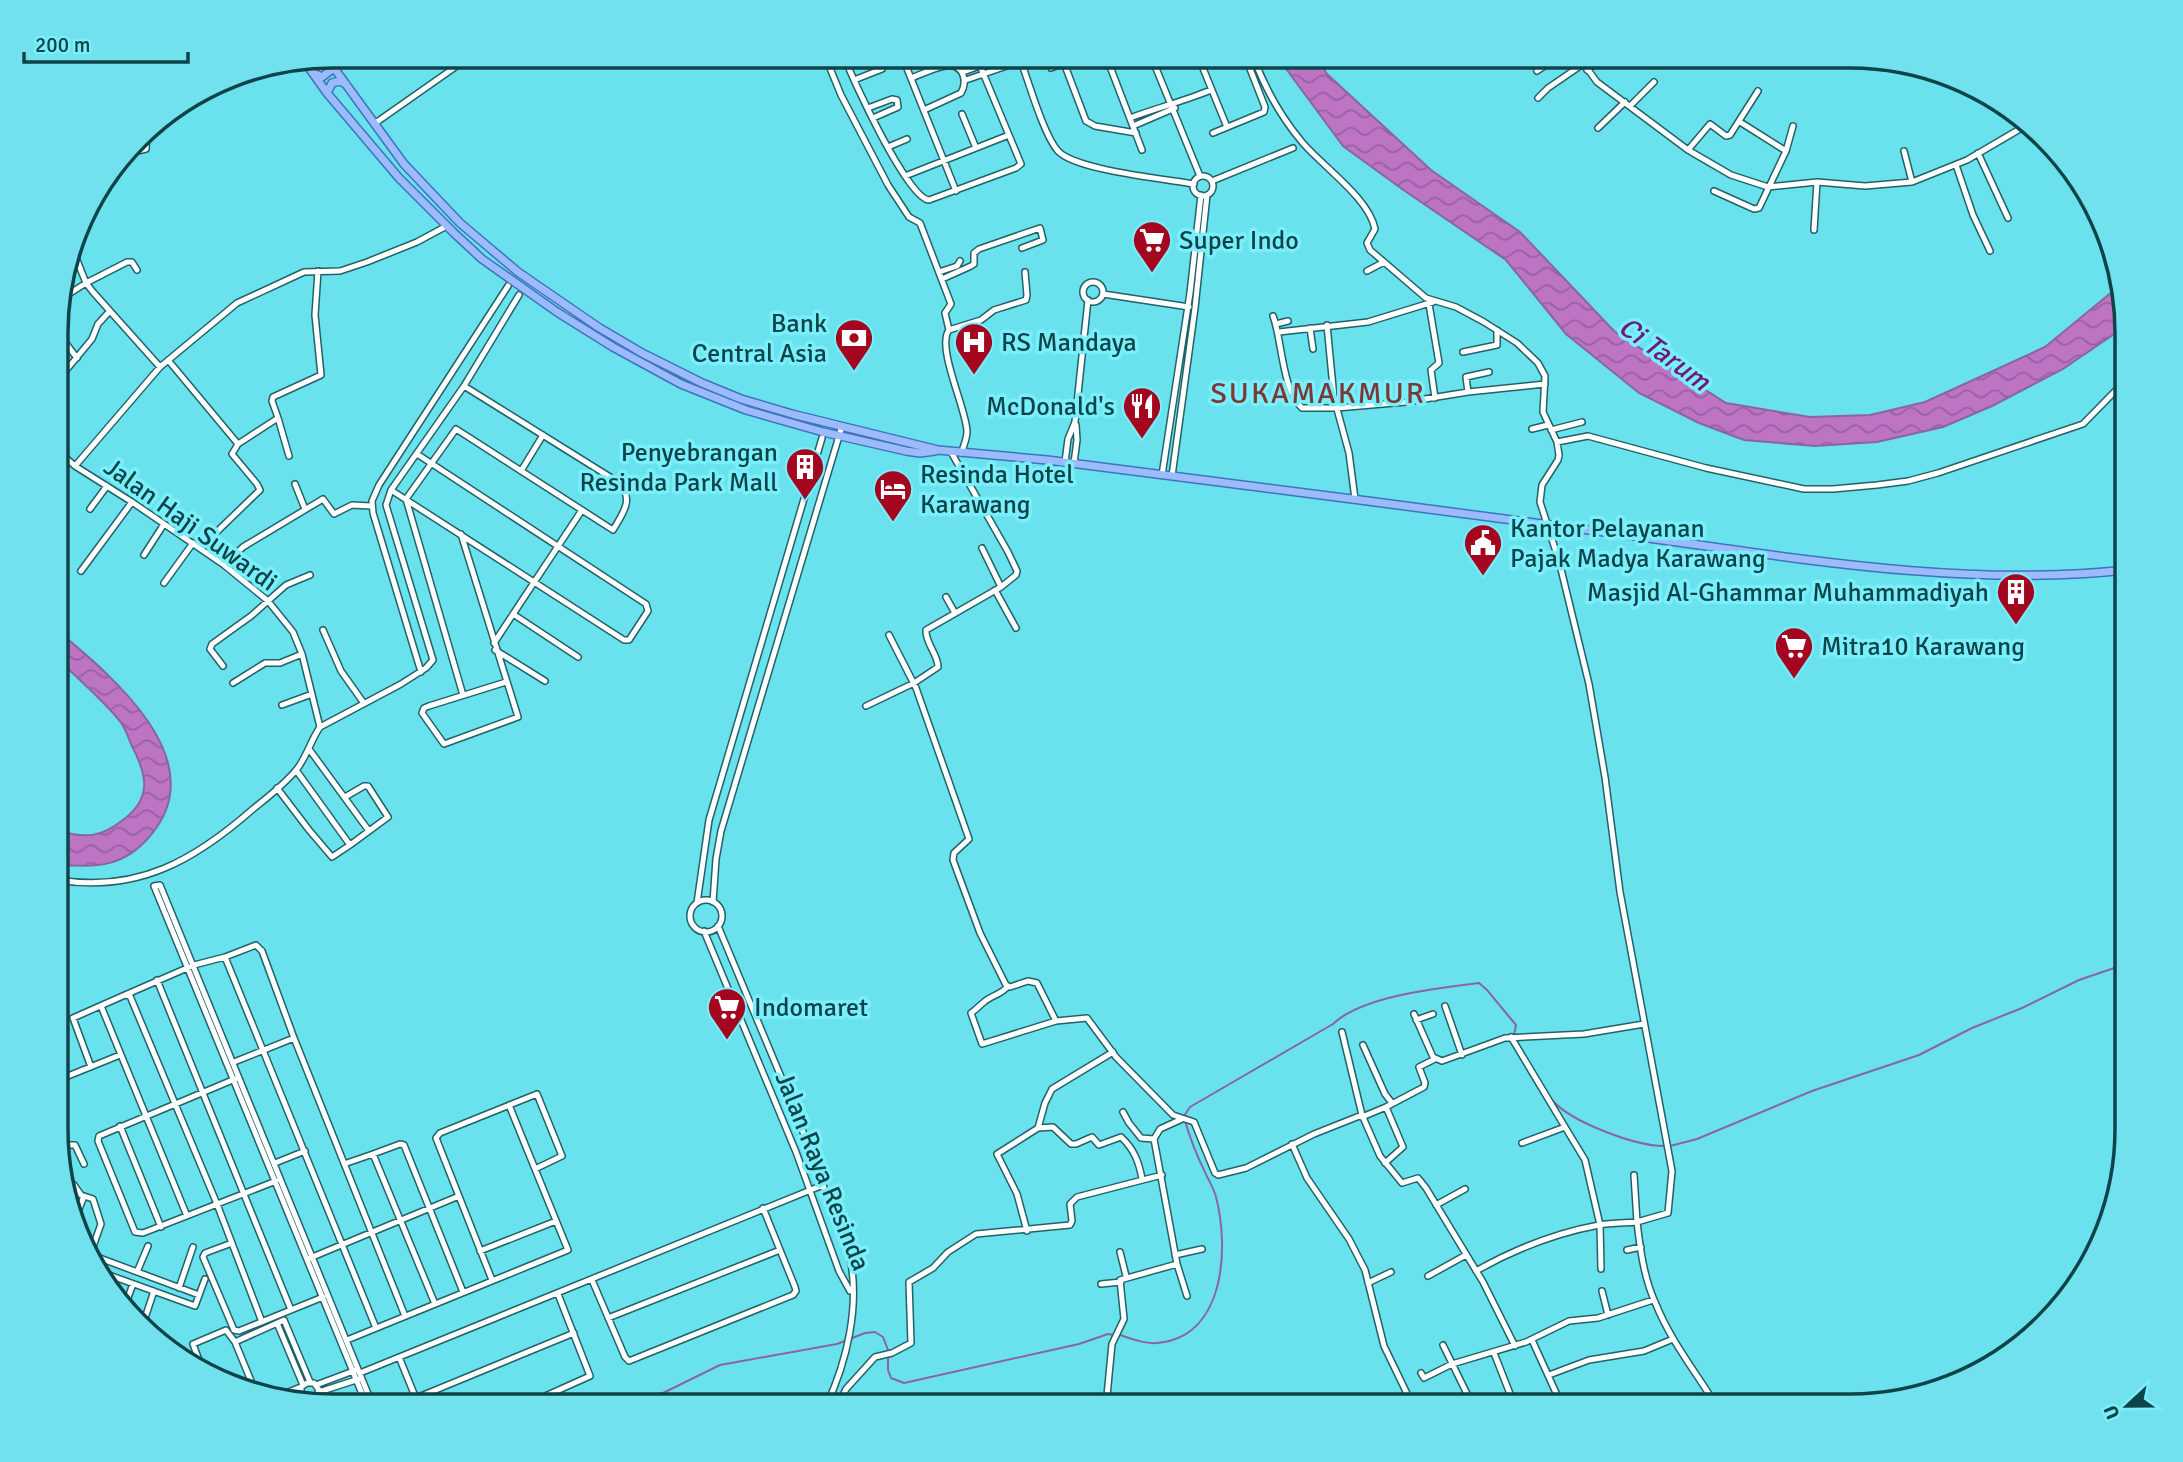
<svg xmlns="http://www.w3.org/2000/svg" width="2183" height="1462" viewBox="0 0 2183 1462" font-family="Signika,sans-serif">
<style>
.water{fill:url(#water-waves);stroke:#88669e;stroke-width:2}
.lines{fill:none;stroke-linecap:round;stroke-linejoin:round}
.stream{stroke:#88669e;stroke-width:2}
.minor-casing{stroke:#216268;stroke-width:8}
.major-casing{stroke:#3f73bd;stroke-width:10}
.minor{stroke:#fff;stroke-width:5}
.major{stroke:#9cbbfd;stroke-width:7}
.labels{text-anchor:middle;stroke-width:7;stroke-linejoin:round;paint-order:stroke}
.poi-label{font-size:26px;fill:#0e4449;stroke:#78effb;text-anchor:start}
.street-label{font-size:26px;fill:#0e4449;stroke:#78effb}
.water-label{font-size:28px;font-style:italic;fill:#71187a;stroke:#78effb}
.quarter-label{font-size:30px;letter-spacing:2px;fill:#7f3735;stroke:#78effb}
.rim{fill:none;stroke:#0e4449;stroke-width:3.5}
</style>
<defs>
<pattern id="water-waves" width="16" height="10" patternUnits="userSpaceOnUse" patternTransform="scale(1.75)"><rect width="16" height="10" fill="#bc74c3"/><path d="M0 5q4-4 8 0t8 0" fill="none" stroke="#9761a0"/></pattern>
</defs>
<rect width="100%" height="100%" fill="#6ae2ee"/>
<path class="water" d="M1280,56H1316L1327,74L1431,170L1520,232L1615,332L1726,403L1810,417L1870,415L1925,402L2045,347L2118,287L2126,316V326L2063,369L1992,406L1943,427L1877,442L1815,446L1744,440L1699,423L1639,393L1566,334L1506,260L1402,189L1343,146L1287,70Z
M58,631C112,676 215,761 150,836C125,866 96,869 58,864V831C86,838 100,838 123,820C154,797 146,773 131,744C128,736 125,727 119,720C101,698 78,679 58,659Z"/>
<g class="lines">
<path class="stream" d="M1552,1100C1571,1122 1635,1146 1664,1146
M1184,1116L1190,1107L1333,1024C1362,996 1438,988 1479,983L1487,990L1516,1025L1514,1035
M1670,1146L1697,1139L1812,1091L1919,1055L1972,1028L2022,1008L2079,980L2126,964
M1120,1335C1132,1339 1145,1344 1157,1343C1226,1337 1229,1247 1216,1197C1214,1188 1208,1180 1205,1172C1197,1156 1190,1138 1185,1121
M612,1406L663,1393L720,1365L837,1344L865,1333L875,1332L883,1337L888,1350V1370L891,1378L904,1383L1079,1344L1108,1334L1114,1335"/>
<g class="minor-casing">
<path id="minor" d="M825,56L841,95L888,185L909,217L920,223L951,304L945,313L949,330C936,347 966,408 967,431C967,439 964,446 961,453
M844,56C852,79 908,199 929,200L1016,168L1021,164L976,56
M902,56L956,191
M940,56L945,66
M1019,56C1028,79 1043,134 1058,151C1075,170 1165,179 1194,184
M1106,56L1142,150
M1151,56L1200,176
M1198,56L1227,127
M1253,56C1264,86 1281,117 1302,142C1322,166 1369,198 1375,229L1367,243L1370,250L1426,298L1456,307L1484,322L1517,343L1538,363L1545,376L1543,412L1557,442L1559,455L1558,460L1542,485L1540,502L1559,561L1589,684L1605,777L1620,892L1672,1171L1668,1213L1637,1222C1640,1248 1644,1278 1655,1302C1670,1340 1695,1371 1716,1405
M1578,56L1597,82L1688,150L1731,175L1768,187L1817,182L1865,186L1912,182L1967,160L2025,126
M1064,63L1086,121L1095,126L1136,133
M1051,68L1082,56
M1587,70L1607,56
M1537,71L1560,56
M963,72L1007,56
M911,78C922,74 934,68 945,66C963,63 968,80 961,93L924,110
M854,80L882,69
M966,80L1021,61
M1538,98L1548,88L1583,64
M1630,106L1654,82
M868,108L892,99L897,100L898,107L873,118
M962,114L976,148
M1130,118C1157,108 1184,101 1211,90
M1740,122L1786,151
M374,124L471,56
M1133,126L1175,108
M1598,128L1625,102
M1213,133L1264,112L1265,107L1245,56
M888,147L907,139
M1688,150L1710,124L1726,136L1730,135L1758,91
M1904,151L1912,182
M129,153L146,149L147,129
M1978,153L2008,218
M1956,165L1973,215L1990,251
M905,176L1009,135
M1193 186a10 10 0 1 1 20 0a10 10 0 1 1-20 0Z
M1212,181L1293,148
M1714,191L1754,209L1759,208L1786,151L1793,126
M1814,230L1817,182
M73,250L86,283L93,292L160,367
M1367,271L1384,262
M939,272L957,266L960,261
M942,279L971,266L974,264V253L979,249L1040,228L1043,240L1022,248
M1083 292a10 10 0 1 1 20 0a10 10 0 1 1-20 0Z
M1103,294L1189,307
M58,301L86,283L127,262H132L137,270
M1429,304L1439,363L1431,370L1435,398
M1273,316C1282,339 1282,391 1302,408H1337L1406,402L1468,392L1545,384
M1276,324L1288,321
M1327,325L1334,398L1349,453L1355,499
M1310,328L1313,349
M949,330L981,320L994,310L1026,300L1027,295L1025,272
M1279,332L1368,322L1433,302
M58,333L77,358
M1463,352L1497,345V330
M168,360L238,444L232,454L257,484L260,490L200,548
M58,380L92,339L98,324L109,312
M1468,392L1466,377L1489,372
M278,418L289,456
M1532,429L1548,425
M1551,430L1582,422
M1557,442L1588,436L1706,468L1804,489H1833L1877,485L1908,481L1938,473L2083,424L2126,380
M238,444L278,418L272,401L273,397L321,375L315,315L318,271
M58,451L75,466L132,502L224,565L268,601L293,632L302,654L320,727C311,740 307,756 297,769C285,784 268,797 253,809C195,860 138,893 58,880
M1065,462L1068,439L1075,422L1088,300
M1074,463L1077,440L1076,425
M75,466L160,367L237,303L304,272L340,271L367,262L417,242L443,228
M521,471L543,435
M1162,475L1190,293L1201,195
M1172,476L1195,308L1207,195
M295,484L305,509
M391,490L624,640H629L648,611L646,604L417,454
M90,509L107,486
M461,534L518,717L444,744L422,713L424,708L429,706L506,682
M982,548L1001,587
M144,555L164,524
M224,565L243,547L323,499L334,514L352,505L371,506
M81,571L132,502
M164,583L193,543
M995,590L1016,628
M946,597L955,613
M513,614L578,657
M323,630L341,671L363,702
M889,635L916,688L969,839L954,853L953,860L980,933L1006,985L1010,987L1028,981L1037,983L1056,1021L1087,1018L1116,1057L1173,1115L1194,1122L1215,1173L1218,1175L1246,1168L1314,1134L1362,1115L1380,1156L1402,1183L1418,1178L1426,1188L1483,1282L1515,1346
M494,643L582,510
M495,650L545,681
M223,666L210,649L212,644L251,616L286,585L310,575
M421,672L373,513L372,501L379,485L508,286
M233,683L265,663H280L302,654
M463,695L406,499L456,429L613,530C623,513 635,499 618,482L464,386
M282,705L312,694
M866,706L914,683L938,667C938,654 925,643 926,630L1001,587L1016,575L1017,571L1008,552L951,452
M320,727L401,684L426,668L433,660L386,505L391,490L464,386L519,295
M309,749L369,831
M277,788L309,830L332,857L350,845L296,770
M345,797L364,786H368L388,817L350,845
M154,886L160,885L373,1406
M154,886L367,1406
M690 916a16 16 0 1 1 32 0a16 16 0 1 1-32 0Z
M713,902L716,859L721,831L842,426
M697,903L709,820L822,438
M718,926L794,1108L850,1257C860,1306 847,1362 826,1406
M704,931L796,1152L839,1271L850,1291
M157,980L291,1310
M1008,986C1001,995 992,995 984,1002C979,1006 977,1009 971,1013L982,1044L1056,1021
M125,995L194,965L225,957
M101,1006L187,1216
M1445,1006L1462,1055
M1414,1014L1433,1057L1442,1061L1505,1038L1584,1034L1644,1024
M1416,1020L1433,1014
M1342,1032L1362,1115
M1511,1037L1565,1127
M1363,1045L1385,1094L1392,1103
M234,1062L294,1038
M91,1067L73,1018L125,995L130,996L217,1204L262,1322
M235,1079L99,1136L98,1141L135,1232L143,1233L276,1181
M58,1080L120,1055
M1123,1112L1129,1123L1141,1138L1154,1139
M1362,1117L1386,1107
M120,1126L161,1227
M1038,1128L1045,1103L1052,1089L1113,1052
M1522,1143L1565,1127L1585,1160L1600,1225L1601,1269
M1292,1144L1307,1178L1349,1239L1365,1270L1384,1346L1413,1406
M58,1150L70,1145H75L84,1164
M373,1154L400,1144L404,1145L463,1292
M275,1163L305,1151
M1385,1163L1403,1147L1386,1107L1424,1087L1425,1083L1419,1067L1435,1059
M344,1164L373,1154L435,1304
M64,1181L74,1185L81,1195L93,1199L101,1224L90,1255
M1436,1205L1465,1189
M76,1217L84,1196
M1027,1231L1017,1194L997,1154L1038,1128L1053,1127L1071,1144H1076L1092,1137L1099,1145L1121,1137C1134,1149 1139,1162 1142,1179
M232,1243L205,1253L203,1257L234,1330L239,1331L323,1297
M1627,1250L1641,1247
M480,1251L556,1221
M1120,1252L1126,1276
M89,1254L199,1295
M1175,1255L1202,1249
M310,1258L459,1196
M1177,1264L1187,1296
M95,1270L195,1306L205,1279
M1476,1271C1513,1250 1556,1233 1599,1225C1611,1223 1625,1223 1637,1222L1634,1175
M137,1272L148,1246
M1428,1276L1466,1255
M492,1280L436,1138L440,1133L537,1094L562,1156L535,1169
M592,1280L625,1357L629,1361L793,1295L796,1291L795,1287L763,1208
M1368,1283L1391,1272
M1101,1284L1121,1282
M179,1288L193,1247
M1602,1291L1608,1315
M126,1303L133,1284
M608,1318L780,1250
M144,1321L154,1291
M277,1323L303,1385
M376,1328L225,957L256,945L262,951L294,1038L405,1316
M347,1340L568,1250L509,1105
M1532,1340L1562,1406
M235,1342L284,1320L310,1382
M1443,1345L1473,1406
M1494,1353L1514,1404
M399,1357L419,1406
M203,1371L193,1344L226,1330L235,1342L256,1393
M360,1373L823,1185
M1421,1373L1424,1378L1452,1364L1526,1342L1569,1321L1598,1318L1653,1300
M1549,1375L1589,1360L1644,1351L1673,1339
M316,1385L356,1370
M319,1392L359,1379
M276,1397L301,1387
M416,1398L574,1333
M301,1401L316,1398L319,1390L314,1383H307L301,1387V1393L304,1399
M523,1406L590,1376L558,1294
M838,1406L846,1389L875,1357L892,1353L911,1343L909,1282L933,1268L948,1252L976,1234L1070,1225L1072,1221L1070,1204L1077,1197L1162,1175
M1106,1406L1112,1344L1124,1319L1120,1280L1177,1264L1154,1139L1160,1129L1182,1119"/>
</g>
<g class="major-casing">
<path id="major" d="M326,57L404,164L460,223L518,272L598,327L642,353L702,383L741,399L792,414L938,450L1047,460C1240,485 1434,509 1627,535C1790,557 1962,588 2126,570
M305,62L327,93L399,178L454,233L482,259L557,312L613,347L681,384L746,410L823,432L906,451L920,453L935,451
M313,73L322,77L330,71L328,62
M327,93L332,83L340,81L346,84"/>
</g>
<use href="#minor" class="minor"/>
<use href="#major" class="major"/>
</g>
<defs>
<g id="supermarket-pin" transform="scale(2.0125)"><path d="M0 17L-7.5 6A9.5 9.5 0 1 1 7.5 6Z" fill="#a3061e" stroke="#78effb"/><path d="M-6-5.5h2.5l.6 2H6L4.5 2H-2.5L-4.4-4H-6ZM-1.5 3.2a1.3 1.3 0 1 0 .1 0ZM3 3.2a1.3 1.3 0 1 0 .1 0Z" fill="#fff"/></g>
<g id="bank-pin" transform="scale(2.0125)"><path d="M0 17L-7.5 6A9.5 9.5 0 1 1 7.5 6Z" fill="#a3061e" stroke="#78effb"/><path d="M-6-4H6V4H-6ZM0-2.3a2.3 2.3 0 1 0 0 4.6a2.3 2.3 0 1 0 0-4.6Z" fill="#fff"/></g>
<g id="hospital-pin" transform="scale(2.0125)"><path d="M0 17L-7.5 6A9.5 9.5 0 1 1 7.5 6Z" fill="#a3061e" stroke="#78effb"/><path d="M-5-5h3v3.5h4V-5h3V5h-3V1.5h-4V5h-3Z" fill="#fff"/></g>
<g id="restaurant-pin" transform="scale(2.0125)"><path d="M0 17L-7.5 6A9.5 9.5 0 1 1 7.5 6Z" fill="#a3061e" stroke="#78effb"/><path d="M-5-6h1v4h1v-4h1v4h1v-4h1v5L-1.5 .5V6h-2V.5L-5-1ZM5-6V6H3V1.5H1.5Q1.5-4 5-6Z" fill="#fff"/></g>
<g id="building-pin" transform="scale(2.0125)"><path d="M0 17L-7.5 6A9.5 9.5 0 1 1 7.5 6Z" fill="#a3061e" stroke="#78effb"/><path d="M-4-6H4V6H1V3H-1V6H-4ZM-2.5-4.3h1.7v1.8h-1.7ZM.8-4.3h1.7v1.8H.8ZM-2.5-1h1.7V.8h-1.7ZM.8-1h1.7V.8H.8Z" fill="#fff"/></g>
<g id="hotel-pin" transform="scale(2.0125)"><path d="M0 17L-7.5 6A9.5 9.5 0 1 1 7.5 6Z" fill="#a3061e" stroke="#78effb"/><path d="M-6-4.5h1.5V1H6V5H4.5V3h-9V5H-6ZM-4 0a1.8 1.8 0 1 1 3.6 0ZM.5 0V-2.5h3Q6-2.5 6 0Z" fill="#fff"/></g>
<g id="civic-pin" transform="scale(2.0125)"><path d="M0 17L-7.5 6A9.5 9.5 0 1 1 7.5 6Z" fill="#a3061e" stroke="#78effb"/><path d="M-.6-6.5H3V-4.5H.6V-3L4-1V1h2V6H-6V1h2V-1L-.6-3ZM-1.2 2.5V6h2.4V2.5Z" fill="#fff"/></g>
</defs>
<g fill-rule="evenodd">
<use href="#supermarket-pin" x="1152" y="240"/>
<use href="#bank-pin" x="854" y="338"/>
<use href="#hospital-pin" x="974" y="342"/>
<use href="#restaurant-pin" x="1142" y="406"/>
<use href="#building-pin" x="805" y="467"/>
<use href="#hotel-pin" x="893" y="489"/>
<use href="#civic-pin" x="1483" y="543"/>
<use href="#building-pin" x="2016" y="592"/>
<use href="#supermarket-pin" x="1794" y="646"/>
<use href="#supermarket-pin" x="727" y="1007"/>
</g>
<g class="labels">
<g class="poi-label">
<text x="1179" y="249">Super Indo</text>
<text x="827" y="332" text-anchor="end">Bank<tspan x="827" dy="30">Central Asia</tspan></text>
<text x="1001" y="351">RS Mandaya</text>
<text x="1115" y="415" text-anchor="end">McDonald's</text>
<text x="778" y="461" text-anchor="end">Penyebrangan<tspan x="778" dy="30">Resinda Park Mall</tspan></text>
<text x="920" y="483">Resinda Hotel<tspan x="920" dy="30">Karawang</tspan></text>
<text x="1510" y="537">Kantor Pelayanan<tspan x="1510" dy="30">Pajak Madya Karawang</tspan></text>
<text x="1989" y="601" text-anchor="end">Masjid Al-Ghammar Muhammadiyah</text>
<text x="1821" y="655">Mitra10 Karawang</text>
<text x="754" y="1016">Indomaret</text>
</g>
<g class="street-label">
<text transform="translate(191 524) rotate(36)" y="9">Jalan Haji Suwardi</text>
<text transform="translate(823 1171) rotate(68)" y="9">Jalan Raya Resinda</text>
</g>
<g class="water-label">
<text transform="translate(1665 353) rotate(36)" y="10">Ci Tarum</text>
</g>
<g class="quarter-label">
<text x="1318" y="403">SUKAMAKMUR</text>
</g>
</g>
<path d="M0 0H2183V1462H0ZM333 68H1850A265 265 0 0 1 2115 333V1129A265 265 0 0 1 1850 1394H333A265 265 0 0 1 68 1129V333A265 265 0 0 1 333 68Z" fill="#70e1ed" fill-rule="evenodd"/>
<path class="rim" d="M333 68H1850A265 265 0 0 1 2115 333V1129A265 265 0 0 1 1850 1394H333A265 265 0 0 1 68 1129V333A265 265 0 0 1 333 68Z"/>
<g transform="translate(2127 1406) rotate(248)" stroke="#78effb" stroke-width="5" paint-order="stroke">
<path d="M0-5L12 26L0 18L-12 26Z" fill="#0e4449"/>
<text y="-10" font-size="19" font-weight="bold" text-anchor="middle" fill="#0e4449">U</text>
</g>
<path d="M24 52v10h164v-10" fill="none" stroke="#0e4449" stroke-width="3.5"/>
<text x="35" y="52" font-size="21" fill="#0e4449" stroke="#78effb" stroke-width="5" paint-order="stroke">200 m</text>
</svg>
